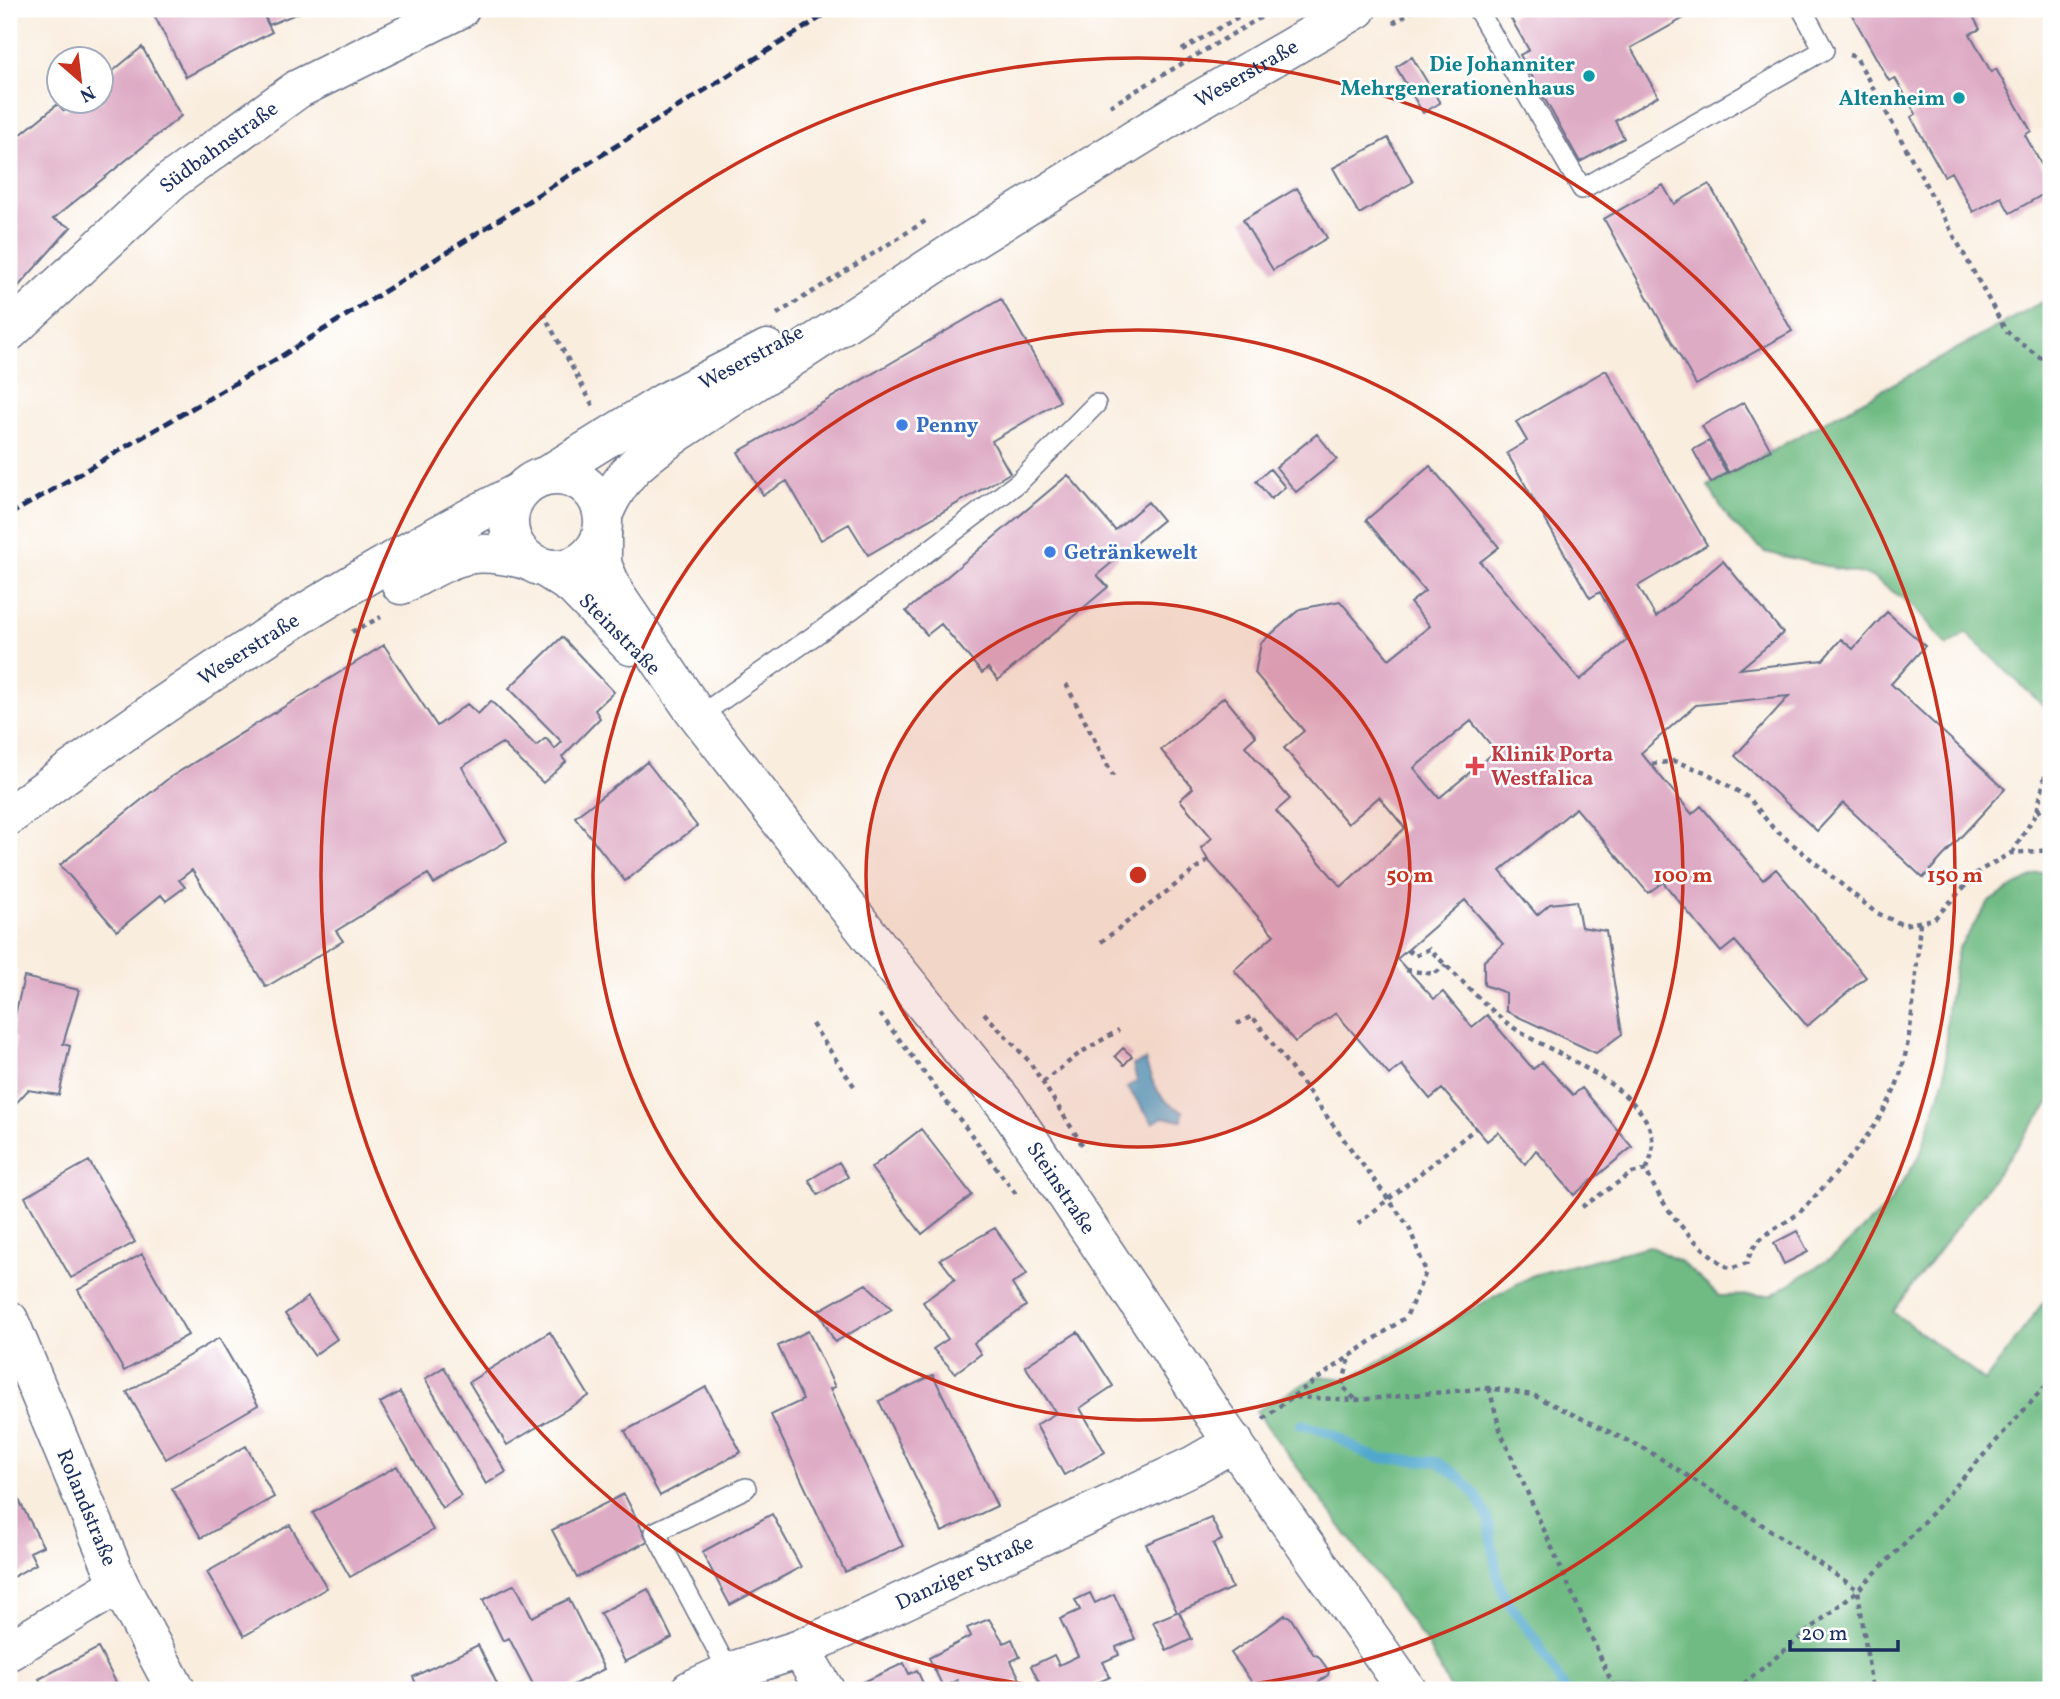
<svg xmlns="http://www.w3.org/2000/svg" width="2060" height="1699" viewBox="0 0 2060 1699" font-family="Vollkorn,serif">
<style>
.forest{fill:#70bb83;stroke:#467570;stroke-width:2}
.water{fill:#51a8ce;stroke:#366c96;stroke-width:2}
.lines{fill:none;stroke-linecap:round;stroke-linejoin:round}
.stream{stroke:#51a8ce;stroke-width:10}
.building{fill:#deabc5;fill-rule:evenodd}
.service-casing{stroke:#69728b;stroke-width:22}
.minor-casing{stroke:#69728b;stroke-width:41}
.tertiary-casing{stroke:#69728b;stroke-width:41}
.secondary-casing{stroke:#69728b;stroke-width:41}
.path{stroke:#69728b;stroke-width:4.5;stroke-dasharray:5 5;stroke-linecap:butt}
.service{stroke:#fff;stroke-width:19}
.minor{stroke:#fff;stroke-width:38}
.tertiary{stroke:#fff;stroke-width:38}
.secondary{stroke:#fff;stroke-width:38}
.rail{stroke:#1b2f5e;stroke-width:5;stroke-dasharray:10 5;stroke-linecap:butt}
.ring{fill:none;stroke:#c8321e;stroke-width:3.5}
.culture-dot{fill:#0f9aa8;stroke:#fff;stroke-width:2.5}
.shop-dot{fill:#3f7fe0;stroke:#fff;stroke-width:2.5}
.health-dot{fill:#e0444e;stroke:#fff;stroke-width:2.5}
.labels{text-anchor:middle;stroke-width:5;stroke-linejoin:round;paint-order:stroke}
.culture-label{font-size:21px;font-weight:bold;fill:#0d838f;stroke:#fff;text-anchor:end}
.street-label{font-size:21px;fill:#1b2f5e;stroke:#fff}
.shop-label{font-size:21px;font-weight:bold;fill:#366cbe;stroke:#fff;text-anchor:start}
.health-label{font-size:21px;font-weight:bold;fill:#be3a42;stroke:#fff;text-anchor:start}
.centre{fill:#c8321e;stroke:#fff;stroke-width:3.5}
.ring-label{font-size:21px;text-anchor:middle;font-weight:bold;fill:#c8321e;stroke:#fff;stroke-width:5;stroke-linejoin:round;paint-order:stroke}
</style>
<rect width="100%" height="100%" fill="#fff"/>
<filter id="ink" filterUnits="userSpaceOnUse"><feTurbulence type="fractalNoise" baseFrequency=".0143" numOctaves="2"/><feDisplacementMap in="SourceGraphic" scale="14" xChannelSelector="R" yChannelSelector="G"/><feConvolveMatrix kernelMatrix="1 2 1 2 8 2 1 2 1" color-interpolation-filters="sRGB"/></filter>
<filter id="wash" filterUnits="userSpaceOnUse"><feTurbulence type="fractalNoise" baseFrequency=".00686" numOctaves="4" result="noise"/><feDisplacementMap in="SourceGraphic" scale="28" xChannelSelector="R" yChannelSelector="G"/><feGaussianBlur stdDeviation="1.57" result="paint"/><feColorMatrix in="noise" values="0 0 0 0 0 0 0 0 0 0 0 0 0 0 0 0 0 1.4 0 .05"/><feComposite in="paint" operator="in"/></filter>
<g filter="url(#wash)">
<rect width="100%" height="100%" fill="#f9edde"/>
<path class="forest" d="M2051,297V713L1966,633L1947,646L1914,606L1870,576L1765,552L1731,522L1708,486Z
M2051,870V1101L1893,1312L1985,1381L2051,1292V1690H1451L1425,1641L1256,1411L1318,1376L1347,1379L1533,1275L1649,1246L1681,1262L1719,1296L1772,1295L1837,1254L1887,1206L1920,1155L1945,1077L1947,1009L1958,949L1990,901L2038,873Z"/>
<path class="water" d="M1145,1060C1151,1081 1160,1104 1183,1111L1182,1121L1163,1117L1153,1123L1127,1087L1137,1081L1133,1065Z"/>
<g class="lines">
<path class="stream" d="M1301,1424L1332,1434L1362,1452L1379,1458L1438,1462L1459,1477L1476,1495L1488,1518L1498,1579L1506,1599L1536,1640L1565,1690"/>
</g>
<g id="blocks">
<path class="building" d="M151,9H260L272,32L186,77Z
M261,9H308L269,25Z
M1525,9H1700L1631,48L1658,96L1615,121L1624,138L1580,162L1520,55L1529,50L1510,17Z
M1859,9H1969L1980,29L1970,34L1991,72L1996,69L2031,131L2025,135L2051,182V190L2010,213L2001,197L1973,212L1951,172L1944,176L1911,117L1916,114L1895,78L1889,81L1851,13Z
M142,47L181,116L53,219L71,227L9,297V129L20,135L58,104L64,111L75,102H102V80Z
M1412,57L1440,103L1423,113L1396,67Z
M1388,138L1413,182L1359,214L1333,168Z
M1709,184L1792,331L1696,385L1604,219L1663,185L1674,204Z
M1297,188L1327,238L1273,270L1243,220Z
M1001,299L1060,401L992,441L1010,473L868,555L849,524L821,540L787,481L763,495L738,452Z
M1606,370L1707,545L1638,586L1656,617L1723,561L1783,633L1740,669L1823,660L1841,639L1853,649L1887,612L1925,646L1891,684L2005,789L1923,878L1843,803L1817,831L1735,756L1789,696L1696,705L1641,753L1692,814L1701,806L1763,880L1776,869L1866,977L1807,1026L1735,941L1721,952L1663,882L1648,893L1576,808L1500,871L1537,915L1550,904L1576,901L1581,927L1606,931L1622,1034L1596,1053L1506,1011V993L1484,985V961L1503,944L1465,900L1397,959L1434,999L1443,992L1472,1027L1487,1015L1533,1069L1542,1062L1573,1095L1582,1088L1632,1147L1574,1195L1536,1150L1525,1164L1498,1132L1487,1141L1442,1089L1430,1099L1402,1065L1389,1075L1336,1013L1295,1042L1234,970L1274,935L1208,860L1201,848L1212,838L1180,800L1193,788L1161,750L1224,697L1256,736L1245,746L1290,799L1276,811L1341,887L1405,828L1379,797L1348,824L1284,748L1304,731L1255,673L1261,643L1300,609L1340,601L1389,659L1430,626L1410,603L1425,591L1366,520L1430,466L1499,547L1480,562L1580,680L1627,640L1600,592L1590,598L1507,453L1527,441L1516,422ZM1471,721L1496,751L1439,798L1414,768Z
M1744,402L1771,450L1729,473L1702,426Z
M1317,434L1337,459L1296,492L1276,467Z
M1709,441L1727,473L1711,483L1693,450Z
M1270,469L1285,487L1271,499L1256,481Z
M1068,475L1115,530L1148,502L1163,520L1097,575L1108,587L998,680L988,668L982,673L941,624L927,635L906,611Z
M562,637L614,692L595,710L600,718L562,757L566,762L543,783L502,743L462,767L507,841L434,884L428,874L336,931L343,941L266,987L192,870L179,880L185,887L166,901L161,895L117,931L60,865L169,778L384,645L437,726L467,704L478,714L491,701L536,746L546,738L555,749L562,742L509,688Z
M647,762L697,826L625,881L575,817Z
M24,977L79,990L63,1044L70,1046L59,1095L28,1090L9,1111V1044L14,1050L16,1038L10,1037Z
M1123,1048L1132,1056L1124,1065L1115,1056Z
M921,1129L972,1195L922,1234L871,1168Z
M89,1161L135,1242L71,1278L25,1197Z
M839,1162L848,1177L818,1195L809,1180Z
M995,1228L1027,1274L1012,1284L1026,1306L974,1343L981,1354L955,1373L933,1349L948,1339L923,1302L955,1279L940,1259Z
M1797,1231L1808,1252L1784,1264L1774,1243Z
M142,1254L188,1335L124,1371L78,1290Z
M866,1284L892,1309L835,1342L818,1311Z
M308,1297L337,1339L314,1355L285,1314Z
M808,1331L835,1387L830,1389L903,1546L845,1572L771,1415L803,1400L778,1346Z
M550,1332L589,1396L507,1445L469,1382Z
M1078,1332L1113,1386L1080,1408L1105,1452L1064,1475L1036,1425L1056,1413L1025,1366Z
M219,1338L258,1405L166,1459L127,1392Z
M444,1367L506,1472L486,1484L425,1379Z
M933,1375L997,1506L942,1532L879,1401Z
M706,1387L741,1452L660,1496L625,1431Z
M400,1392L461,1496L442,1508L380,1403Z
M246,1446L274,1497L201,1538L172,1488Z
M397,1466L433,1530L350,1577L313,1513Z
M9,1481L43,1546L30,1552L36,1564L9,1579Z
M624,1494L648,1541L577,1578L552,1530Z
M772,1514L801,1567L730,1605L702,1552Z
M1211,1518L1222,1540L1213,1544L1232,1588L1179,1612L1192,1639L1167,1651L1153,1622L1177,1612L1146,1544Z
M290,1525L327,1588L244,1636L207,1572Z
M515,1584L532,1617L569,1599L604,1669L563,1690H536L509,1638L503,1641L483,1600Z
M648,1589L672,1638L625,1662L600,1613Z
M1090,1593L1095,1603L1114,1594L1135,1639L1116,1647L1119,1655L1103,1662L1110,1677L1082,1690H1043L1031,1666L1054,1655L1059,1665L1078,1656L1060,1619L1080,1610L1075,1600Z
M1285,1615L1290,1617L1314,1655L1318,1656L1329,1671L1328,1675L1313,1686L1315,1690H1247L1254,1685L1231,1653Z
M989,1619L1004,1643L1012,1639L1020,1657L1011,1661L1020,1679L996,1690H962L957,1680L943,1687L929,1658L971,1636L967,1628Z
M478,1645L500,1690H419L413,1677Z
M98,1648L120,1690H45L39,1679Z
M904,1663L909,1674L917,1670L926,1690H862L859,1684Z"/>
</g>
</g>
<g filter="url(#ink)">
<use href="#blocks" fill-opacity="0" stroke="#69728b" stroke-width="2"/>
<g class="lines">
<g class="service-casing">
<path id="service" d="M1480,9L1478,10L1582,189L1824,50L1802,9
M699,716L851,610L1019,482L1096,404
M729,1672L655,1532L746,1488"/>
</g>
<g class="minor-casing">
<g id="minor">
<path id="s1" d="M9,332L171,181L298,89L460,9"/>
<path id="s2" d="M9,1320L119,1584L176,1690"/>
<path d="M800,1649L825,1690"/>
<path d="M9,1651L119,1584"/>
<path id="s3" d="M690,1690L729,1672L800,1649L1194,1465L1234,1442"/>
</g>
</g>
<g class="tertiary-casing">
<g id="tertiary">
<path d="M401,585C456,557 464,545 527,560"/>
<path id="s4" d="M9,816C168,696 339,584 517,493"/>
</g>
</g>
<g class="secondary-casing">
<g id="secondary">
<path d="M549,474L665,402L767,349"/>
<circle cx="556" cy="522" r="47"/>
<path id="s5" d="M603,515C621,472 643,457 680,431L958,249L1179,112L1357,9"/>
<path id="s6" d="M602,533V564L615,594L690,705L895,968L1006,1105L1213,1414L1407,1690"/>
<path d="M545,568L573,586L631,646"/>
</g>
</g>
<path class="path" d="M1393,23L1416,9
M1182,50L1252,9
M1849,55L1856,57L2006,331L2038,356L2051,362
M1110,106L1275,9
M543,313L593,406
M777,314L927,220
M352,632L381,617
M1066,684L1113,776
M1652,764L1674,761L1705,772L1749,798L1773,828L1875,912L1903,925L1934,919L1979,871L2011,853L2051,850
M2037,812L2051,806
M2012,853L2037,812L2045,776
M1101,942L1208,860
M1408,950L1415,956L1429,949C1456,974 1482,1004 1511,1026C1554,1057 1683,1098 1646,1170
M1406,970L1434,974L1446,965
M984,1013L1029,1061L1085,1149
M880,1014L1016,1194
M812,1024L856,1089
M1237,1024L1252,1016L1409,1227L1426,1272L1406,1317L1293,1396
M1043,1082L1080,1053L1119,1030
M1582,1207L1632,1173L1646,1170C1663,1209 1693,1245 1730,1269L1747,1263C1755,1230 1785,1229 1806,1206C1838,1171 1874,1135 1894,1091C1913,1049 1916,969 1920,922
M1358,1224L1476,1128
M1349,1360L1342,1386L1356,1400
M1489,1388L1501,1433L1615,1690
M1263,1419L1292,1397L1356,1400L1489,1388L1533,1395L1647,1450L1729,1502L1858,1590L1872,1690
M1736,1690L1858,1590L1900,1548L2051,1380"/>
<use href="#service" class="service"/>
<use href="#minor" class="minor"/>
<use href="#tertiary" class="tertiary"/>
<use href="#secondary" class="secondary"/>
<path class="rail" d="M9,515L280,357L834,9"/>
</g>
</g>
<circle cx="1138" cy="875" r="272" fill="#c8321e" fill-opacity=".12"/>
<g class="ring">
<circle cx="1138" cy="875" r="272"/>
<circle cx="1138" cy="875" r="545"/>
<path d="M1081 1690A817 817 0 1 1 1195 1690"/>
</g>
<g class="culture-dot">
<circle cx="1589" cy="76" r="7"/>
<circle cx="1959" cy="98" r="7"/>
</g>
<g class="shop-dot">
<circle cx="902" cy="425" r="7"/>
<circle cx="1050" cy="552" r="7"/>
</g>
<path class="health-dot" d="M1471.5 755.5h7v7h7v7h-7v7h-7v-7h-7v-7h7z"/>
<g class="labels">
<g class="culture-label">
<text x="1575" y="71">Die Johanniter<tspan x="1575" dy="24">Mehrgenerationenhaus</tspan></text>
<text x="1945" y="105">Altenheim</text>
</g>
<g class="street-label">
<text dy="7" stroke="none"><textPath href="#s5" startOffset="786">Weserstraße</textPath></text>
<text dy="7" stroke="none"><textPath href="#s1" startOffset="280">Südbahnstraße</textPath></text>
<text transform="translate(751 357) rotate(-28)" y="7">Weserstraße</text>
<text transform="translate(620 634) rotate(45)" y="7">Steinstraße</text>
<text dy="7" stroke="none"><textPath href="#s4" startOffset="292">Weserstraße</textPath></text>
<text dy="7" stroke="none"><textPath href="#s6" startOffset="807">Steinstraße</textPath></text>
<text dy="7" stroke="none"><textPath href="#s2" startOffset="203">Rolandstraße</textPath></text>
<text dy="7" stroke="none"><textPath href="#s3" startOffset="299">Danziger Straße</textPath></text>
</g>
<g class="shop-label">
<text x="916" y="432">Penny</text>
<text x="1064" y="559">Getränkewelt</text>
</g>
<g class="health-label">
<text x="1491" y="761">Klinik Porta<tspan x="1491" dy="24">Westfalica</tspan></text>
</g>
</g>
<circle cx="1138" cy="875" r="10" class="centre"/>
<g class="ring-label">
<text x="1410" y="882">50 m</text>
<text x="1683" y="882">100 m</text>
<text x="1955" y="882">150 m</text>
</g>
<rect width="2060" height="1699" fill="none" stroke="#fff" stroke-width="35"/>
<g transform="translate(80 80) rotate(152)"><circle r="33" fill="#ffffff" stroke="#a4acbf" stroke-width="2"/>
<path d="M0-5L12 26L0 18L-12 26Z" fill="#c8321e"/>
<text y="-10" font-size="19" font-weight="bold" text-anchor="middle" fill="#1b2f5e">N</text>
</g>
<path d="M1790 1640v10h108v-10" fill="none" stroke="#1b2f5e" stroke-width="3.5"/>
<text x="1801" y="1640" font-size="21" fill="#1b2f5e" stroke="#ffffff" stroke-width="5" paint-order="stroke">20 m</text>
</svg>
